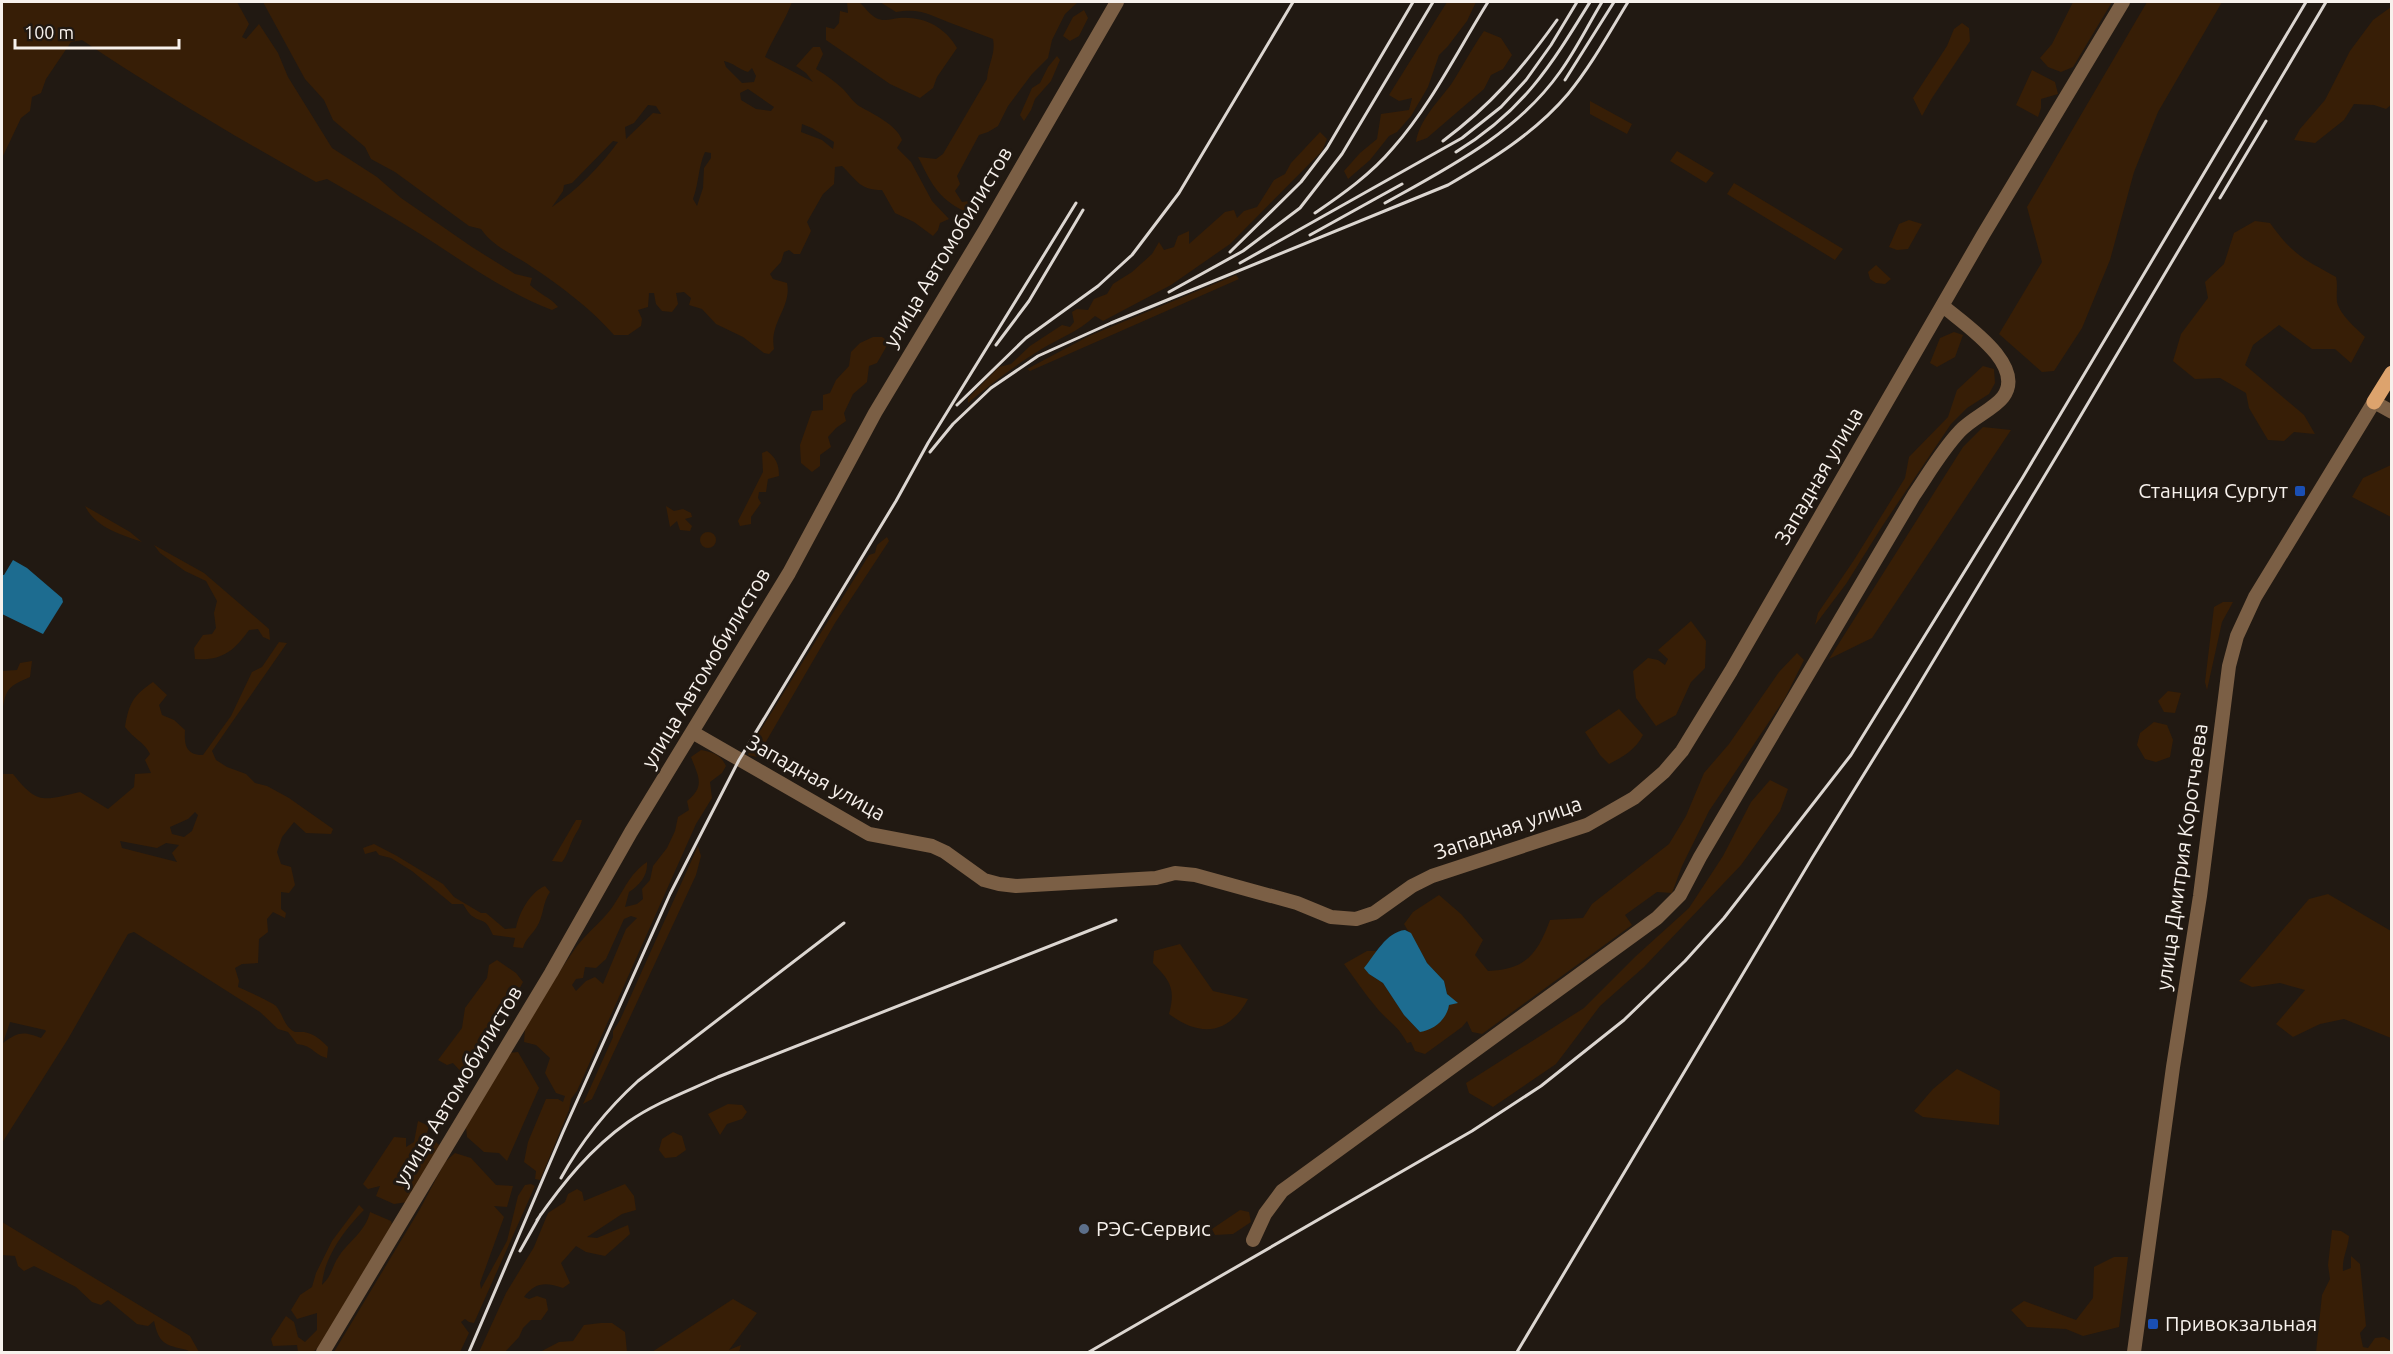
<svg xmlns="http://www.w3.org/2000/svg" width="2393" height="1354" viewBox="0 0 2393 1354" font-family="Ubuntu,sans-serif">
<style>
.green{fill:#371e06;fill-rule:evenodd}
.water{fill:#1d6c90}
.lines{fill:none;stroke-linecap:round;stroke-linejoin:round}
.minor{stroke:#7b5f45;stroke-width:14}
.major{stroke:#dda36d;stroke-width:15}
.rail{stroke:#dcd6d1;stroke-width:3}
.transit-dot{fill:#1a4fb4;stroke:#211912;stroke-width:2}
.service-dot{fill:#5c6f8a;stroke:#211912;stroke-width:2}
.labels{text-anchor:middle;stroke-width:6;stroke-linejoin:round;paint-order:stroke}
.street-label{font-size:21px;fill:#f7f1ec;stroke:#211912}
.poi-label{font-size:21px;fill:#f7f1ec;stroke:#211912;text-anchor:start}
</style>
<rect width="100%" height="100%" fill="#211912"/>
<path class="green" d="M2,2H237L249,24L242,37L246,39L259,24L278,53L288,77L332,148L377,177L401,198L472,247L515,274L532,278L530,285C539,294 550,297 558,307L552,310C516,296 483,275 451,254C411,227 369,203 327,179L316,182C236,137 158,91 82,40L71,42L46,79L41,93L32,97L30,111L21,118L2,158Z
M263,2H792C785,21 773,38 765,57L813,82L806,73L796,66L813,47H820L823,54L816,69C826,75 834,81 843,89C848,94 853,102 859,106C873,114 897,125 902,140L897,148L911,162L932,201L949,219L940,223L938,230L933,236L914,222L895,213L882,190C859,190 857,180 842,166L835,167L834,184L823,194L807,222L811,231L800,254H794L789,250L784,252L781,262L770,274L773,279L787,283C792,307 769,322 774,349L769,354L764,353L743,337L716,324L702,309L689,305L691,298L684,292L676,293L678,304L672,312L662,311L656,304L654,293H649L648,307L638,310L642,319L641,326L628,335H614C591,309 561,286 532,267C515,255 493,247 481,229L469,226L395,172L371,159L365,147L333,120L324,100L305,79ZM724,61C734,63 738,69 748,72L752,68L756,76L754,82L742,83L726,67ZM748,89L774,107L771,111L756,109L741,100L740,93ZM648,105L656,106L661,114L653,113L626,139L625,127L634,123ZM802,124L812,128L834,142L833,149L822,140L801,132ZM613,141L618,142C600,167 577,190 552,207L563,191L564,185L572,183ZM705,152L711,153V158L704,168L703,188L697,206L693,199C699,183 698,167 705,152Z
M847,2H859C864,6 870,15 876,18C884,22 891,19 899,18C924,16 945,27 957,48L937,77L933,88L920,98L890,84L826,40V27L834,29L839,23L840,11L848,13Z
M880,2H1078L1065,14L1052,40L1048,58L1032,74L1008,106L998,126L988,132L979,135L957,176L960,184L955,191L962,202L969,201L973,195L984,193L977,208L964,211C937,198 931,182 918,157L936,159L943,154L987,79C988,64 996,54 993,39C981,34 968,30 956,25C933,17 922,7 896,12Z
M1447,2H1476L1467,21L1448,46L1439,55L1428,87L1411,116L1397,132L1389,136L1370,160L1348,179L1344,171L1360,153L1377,139L1381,114L1409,110L1412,98L1399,101L1389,95Z
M2073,2H2112L2073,67L2061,72L2048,67L2040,58L2052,44Z
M2147,2H2222L2158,112L2134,172L2110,260L2082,328L2054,371L2042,372L1999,334L2042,262L2027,207Z
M2391,7V105L2386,109L2374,105L2354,104L2344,120L2315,143L2294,140L2300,129L2325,100L2350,51L2373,20Z
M1084,10L1088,18L1079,36L1070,41L1063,36L1073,17Z
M1962,23L1969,28L1970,41L1932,98L1922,116L1913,98L1947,46L1954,29Z
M1484,31L1501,38L1512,55L1503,69L1491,75L1484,89L1427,138L1416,142C1419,120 1439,101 1452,83C1463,66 1472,48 1484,31Z
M1057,56L1060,60L1051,81L1035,99L1031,110L1024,121L1020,115L1032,88L1040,83L1048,67Z
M2032,70L2055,82L2058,94L2041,99V108L2038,117L2016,105Z
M1590,101L1632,124L1627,134L1590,114Z
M1320,132L1327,139L1322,151L1230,244L1171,285L1103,321L1095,316C1078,332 1059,338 1040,350C1014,366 991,384 968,403V398L999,367L1011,364L1030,346L1062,325L1070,327L1074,322L1072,312L1077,309L1088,310L1094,299L1107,294L1113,284L1132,272L1152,254L1159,242L1164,250L1174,247L1178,236L1189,231V244L1225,212L1234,210L1237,218L1244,211L1257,207L1274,180L1285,174L1291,163Z
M1677,151L1714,173L1706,183L1670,161Z
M1734,183L1843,249L1835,260L1727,194Z
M1909,220L1922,224L1908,249L1897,250L1889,247L1899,224Z
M2255,221L2270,223C2293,255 2302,258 2336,277C2338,285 2336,293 2337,302C2340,315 2356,328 2365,337L2351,363L2335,349H2312L2279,325L2253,345L2245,365L2304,415L2315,434L2294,432L2284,441L2268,440L2249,408L2246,393L2220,378L2195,379L2173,361L2181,334L2208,298L2205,282L2224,264L2234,233Z
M1876,265L1891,279L1885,284L1876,283L1870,279L1868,272Z
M1236,275L1239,279L1030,371L1027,369L1089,336Z
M1954,332L1963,335L1955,357L1937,367L1930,363L1940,338Z
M873,337H882L889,342L877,363L869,366L867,382L853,394L844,413L846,421L836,428L828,437L831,447L820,455V466L812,472L801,463L800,445L812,411L823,410V395L830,393L836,380L849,366L851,352L860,343Z
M1983,366L1994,369L1995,383L1989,394L1967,408L1951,424L1883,525L1846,584L1815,625L1818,613L1854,560L1905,478L1909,457L1948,417L1957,390Z
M1983,427L2011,430L1872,638L1829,659L1963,447Z
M767,451C776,458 779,464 779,476L768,479L766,492H759L758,498L761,503L751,517V524L740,526L738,521L763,472L762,453Z
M2391,465V517L2352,497L2363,478Z
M85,506L130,532L142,542C120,534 96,528 85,506Z
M666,506L674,511L683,509L691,513L692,517L685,519L692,526L690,531L680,530L677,521L670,527Z
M700 540a8 8 0 1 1 16 0a8 8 0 1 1-16 0Z
M887,537L889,541L835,623L757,757L748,755L752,744L869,555L875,553L877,545Z
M154,545L204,573L269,629L270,640L263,637L258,629L249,630C234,651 222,661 195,659L194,648L203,635L212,634L216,628L214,613L217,601L206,581L185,571L160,553Z
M2223,602H2233L2222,622L2207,690L2205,682L2214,607Z
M1691,621L1706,641L1705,668L1691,682L1676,715L1656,726L1636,698L1633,671L1648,658L1658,660L1665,665L1668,659L1658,650Z
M279,642L287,643L212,751L216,760L227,767L246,774L255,783L267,786L289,798L333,829L331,834L306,833L294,822L282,837L277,852L281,864L291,867L295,885L289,893L281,892V909L286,913L285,918L273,912L267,919L268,932L259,939L258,963L242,964L235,968L239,981L238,987C243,989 273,1003 276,1006C283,1014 284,1027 295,1032C296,1032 302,1032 304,1032C315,1034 321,1040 328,1047L327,1058C314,1055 314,1046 297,1044L288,1032L278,1029L260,1012L134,932L128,934L68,1039L2,1143V774H13C38,806 44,800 80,792L108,809L134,787L135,774L151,773L145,760L150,754C144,742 133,738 125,727C129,703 133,696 153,682L167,695L159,705L162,715L174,720L185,730C184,745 186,755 203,755L231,716L252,672L262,667ZM195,812L198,815L192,831L184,837L172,834L170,827L188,819ZM120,841L157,848L166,843L179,845L172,853L177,862L122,848ZM10,1022L45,1030L46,1031L41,1038C23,1031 18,1032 3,1043Z
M1797,653L1804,660L1785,698L1709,811L1682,866L1672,893L1657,892L1625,915L1632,925L1482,1034L1472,1032L1467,1021L1462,1027L1425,1054L1415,1051L1411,1042L1407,1043C1398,1025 1388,1022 1376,1007C1365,994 1355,979 1344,964L1367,951H1377L1365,968L1369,974L1383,983L1404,1015L1420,1032L1449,1005L1457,1003L1447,994L1444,981L1427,963L1404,924L1413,912L1439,895L1461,914L1483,940L1475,955L1488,971C1526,970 1538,953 1550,920L1583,918L1592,904L1669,844L1686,816L1704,773L1729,744L1779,672Z
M32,661L30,677C12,685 6,687 3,707H2V671L17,670L20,663Z
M2168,691L2181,693L2175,713L2164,712L2158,701Z
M1619,709L1643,735C1636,749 1623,757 1609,764L1600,755L1585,732Z
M2154,722L2167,725L2173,740L2170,757L2156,762L2145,759L2137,745L2140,733Z
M701,750C713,752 721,755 726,766L722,773L710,782L712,798L696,824L577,1091L571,1099L569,1110L540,1180L535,1179L536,1171L524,1162L528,1142L546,1099H558L563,1102L565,1096L556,1093L545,1073L550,1058L536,1045L524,1042L525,1028C542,1000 558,972 577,946C587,933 601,922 611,909C624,891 629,874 647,862C648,875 640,885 629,892L625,907L637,904L643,899L642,889L650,880L653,866L667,848L675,831L678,817L689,810L687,801C706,786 698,776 691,757ZM631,916L637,918L626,929L603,984L595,977L586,981L576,991L572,985L576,979L583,978L585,967L596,968L606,959L624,919Z
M1770,780L1788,789L1780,811L1741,865L1644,967L1600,1006L1556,1064L1493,1107L1469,1093L1466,1083L1584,1008L1636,956L1689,908L1723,856L1751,802Z
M576,820H582C580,828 577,831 573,839C569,847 568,854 562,862L552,861Z
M374,844L397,856L443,884L454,897L481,913H486L505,929L516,928C519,913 530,892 545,886L550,892C542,903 544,917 536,928C531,936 526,938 523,948L513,947L515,938L493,935C485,917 484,924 472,916C468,913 465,907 463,904H452L412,871L391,858L379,855L376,851L365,854L363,848Z
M698,846L701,856L696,875L592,1099L583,1104L613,1037V1031L620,1020Z
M2328,894L2391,931V1038L2344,1019L2320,1024L2293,1037L2276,1024L2305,990L2280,983L2252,987L2239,981L2309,899Z
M1180,944L1213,991L1248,999C1229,1034 1201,1038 1169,1014C1176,988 1170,981 1153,963L1154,951Z
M497,960L516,973L523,982L509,1008L500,1010C484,1039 470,1067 461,1098L455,1093L463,1074L453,1063L447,1065L438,1060L462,1028L465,1008L487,978L489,965Z
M518,1052L539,1088L507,1161L499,1153L484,1152L467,1137L466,1127L508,1053Z
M1957,1069L2000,1091L1999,1125L1923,1117L1914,1111L1933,1089Z
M728,1104L742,1105L747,1112L742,1119L727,1124L720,1135L708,1114Z
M418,1121L429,1126L427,1133L442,1148L408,1202L394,1204L376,1196L380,1186L368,1189L363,1184L394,1137L406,1138V1147L414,1142Z
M673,1132L682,1136L686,1150L676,1157L665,1158L659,1150L662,1139Z
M455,1153L471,1158L496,1185L513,1186L507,1207L494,1206L504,1217L480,1283L481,1289L507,1241L518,1196L525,1185L531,1184L535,1186L474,1323L469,1322L465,1319L461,1322L469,1333L460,1352H334L420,1209L445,1162Z
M625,1184L634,1196L636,1210L622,1214L587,1237L597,1238L628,1225L630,1234L605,1256L586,1252L576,1246L561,1263L570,1283L563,1288C546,1282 535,1282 524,1297L529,1299L537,1296L546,1299L548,1310L541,1320H531L523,1328L519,1337L505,1352H479L506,1293L534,1247L548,1213L565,1202L568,1194L577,1189L582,1192L584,1201Z
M359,1205L364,1210C345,1229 324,1257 322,1285C332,1276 332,1266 339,1256C349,1241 366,1231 370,1212L391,1221L394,1230L377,1249L324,1342L313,1352H298L297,1345L273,1346L271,1339L286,1316L294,1322L298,1337L305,1342L317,1330V1313L297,1319L291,1310L300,1295L312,1287L316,1273L332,1241Z
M1240,1210L1249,1212L1251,1222L1233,1234L1215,1235L1212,1229Z
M2,1222L190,1336L199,1352H190L187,1350C165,1345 159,1344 154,1321L148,1326L137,1324L108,1300L101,1305L92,1302L76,1287L34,1266L24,1271L18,1266L15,1256L2,1255Z
M2332,1230L2341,1231L2349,1236C2348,1249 2342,1257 2343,1271L2351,1268V1256L2360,1264L2366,1326L2360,1333L2363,1347L2368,1348L2375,1338L2384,1337L2391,1341V1352H2316L2322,1295L2330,1279L2328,1265Z
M2114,1257H2128L2119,1327L2083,1336L2066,1329L2027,1327L2011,1310L2024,1301L2076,1320L2093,1298L2094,1267Z
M733,1299L757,1313L729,1350L741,1345L739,1352H652Z
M601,1323H612L625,1332L627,1352H540L559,1342L573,1341L584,1325Z"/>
<path class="water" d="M13,560L27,568L62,598L63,602L43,634L2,614V575H4Z
M1405,930L1411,933L1427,963L1444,981L1447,994L1458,1003L1449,1005C1447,1019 1434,1030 1420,1032L1404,1015L1383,983L1369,974L1364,968C1375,955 1386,932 1405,930Z"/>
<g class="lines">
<path class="minor" d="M692,732L869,834L932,846L945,852L984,880L999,884L1016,886L1156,878L1175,873L1195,875L1297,903L1331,917L1356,919L1374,913L1412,886L1432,876L1587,825L1634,798L1664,772L1682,751L1731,671L1983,235L2123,2
M1253,1240L1265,1214L1282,1191L1657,918L1680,895L1700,857L1914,495C1929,473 1942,450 1960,431C1972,418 1994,409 2003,397C2027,365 1964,324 1943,306
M323,1352L551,973L631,832L789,573L875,413L985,230L1117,2
M2134,1352L2173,1067L2200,896L2229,666L2237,636L2255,597L2374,402L2392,412"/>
<path class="major" d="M2374,402L2392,373"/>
<path class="rail" d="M1565,80L1614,2
M1443,141C1491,105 1522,69 1557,20
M1456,152C1523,111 1550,67 1590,2
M2220,198L2266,121
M1385,203C1448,168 1517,133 1560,72C1576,50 1588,25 1602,2
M1315,213C1343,194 1371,174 1393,148C1431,105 1458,50 1488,2
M1310,235L1402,184
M1230,252L1301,182L1327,148L1413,2
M1240,263L1462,138L1501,107L1526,80L1551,45L1577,2
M1169,292L1243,251L1300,208L1342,154L1433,2
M996,345L1029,301L1083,210
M957,405L1026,338L1098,286L1132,255L1179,193L1293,2
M930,452L953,424L991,388L1038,356L1111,323L1448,185C1491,160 1535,133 1568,94C1591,66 1609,33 1628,2
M561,1178C582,1140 606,1110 638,1081L844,923
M537,1220C563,1183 590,1149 628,1122C655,1103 688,1091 718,1077L1116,920
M520,1251L541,1214
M469,1352L563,1132L670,894L739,760L896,501L928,443L1076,203
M1089,1352L1472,1131L1541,1086L1624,1020L1685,961L1724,918L1851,755L2023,477L2306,2
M1517,1352L1812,858L1905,708L2068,437L2326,2"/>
</g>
<g class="transit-dot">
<rect x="2294" y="485" width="12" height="12" rx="3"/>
<rect x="2147" y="1318" width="12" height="12" rx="3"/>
</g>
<circle class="service-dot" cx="1084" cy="1229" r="6"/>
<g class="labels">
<g class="street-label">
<text transform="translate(948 247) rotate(-59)" y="7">улица Автомобилистов</text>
<text transform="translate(1819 476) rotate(-60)" y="7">Западная улица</text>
<text transform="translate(706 668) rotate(-59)" y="7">улица Автомобилистов</text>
<text transform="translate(816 778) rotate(29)" y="7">Западная улица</text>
<text transform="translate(1508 828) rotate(-19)" y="7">Западная улица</text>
<text transform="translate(2182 857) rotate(-82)" y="7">улица Дмитрия Коротчаева</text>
<text transform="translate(458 1086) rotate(-59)" y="7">улица Автомобилистов</text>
</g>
<g class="poi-label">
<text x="2288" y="498" text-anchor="end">Станция Сургут</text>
<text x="1096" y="1236">РЭС-Сервис</text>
<text x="2165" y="1331">Привокзальная</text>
</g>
</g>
<rect width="2393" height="1354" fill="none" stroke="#f7f1ec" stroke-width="6"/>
<path d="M15 39v9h164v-9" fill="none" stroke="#f7f1ec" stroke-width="3"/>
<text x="24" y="39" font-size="18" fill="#f7f1ec" stroke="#211912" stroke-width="4.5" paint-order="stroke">100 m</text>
</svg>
